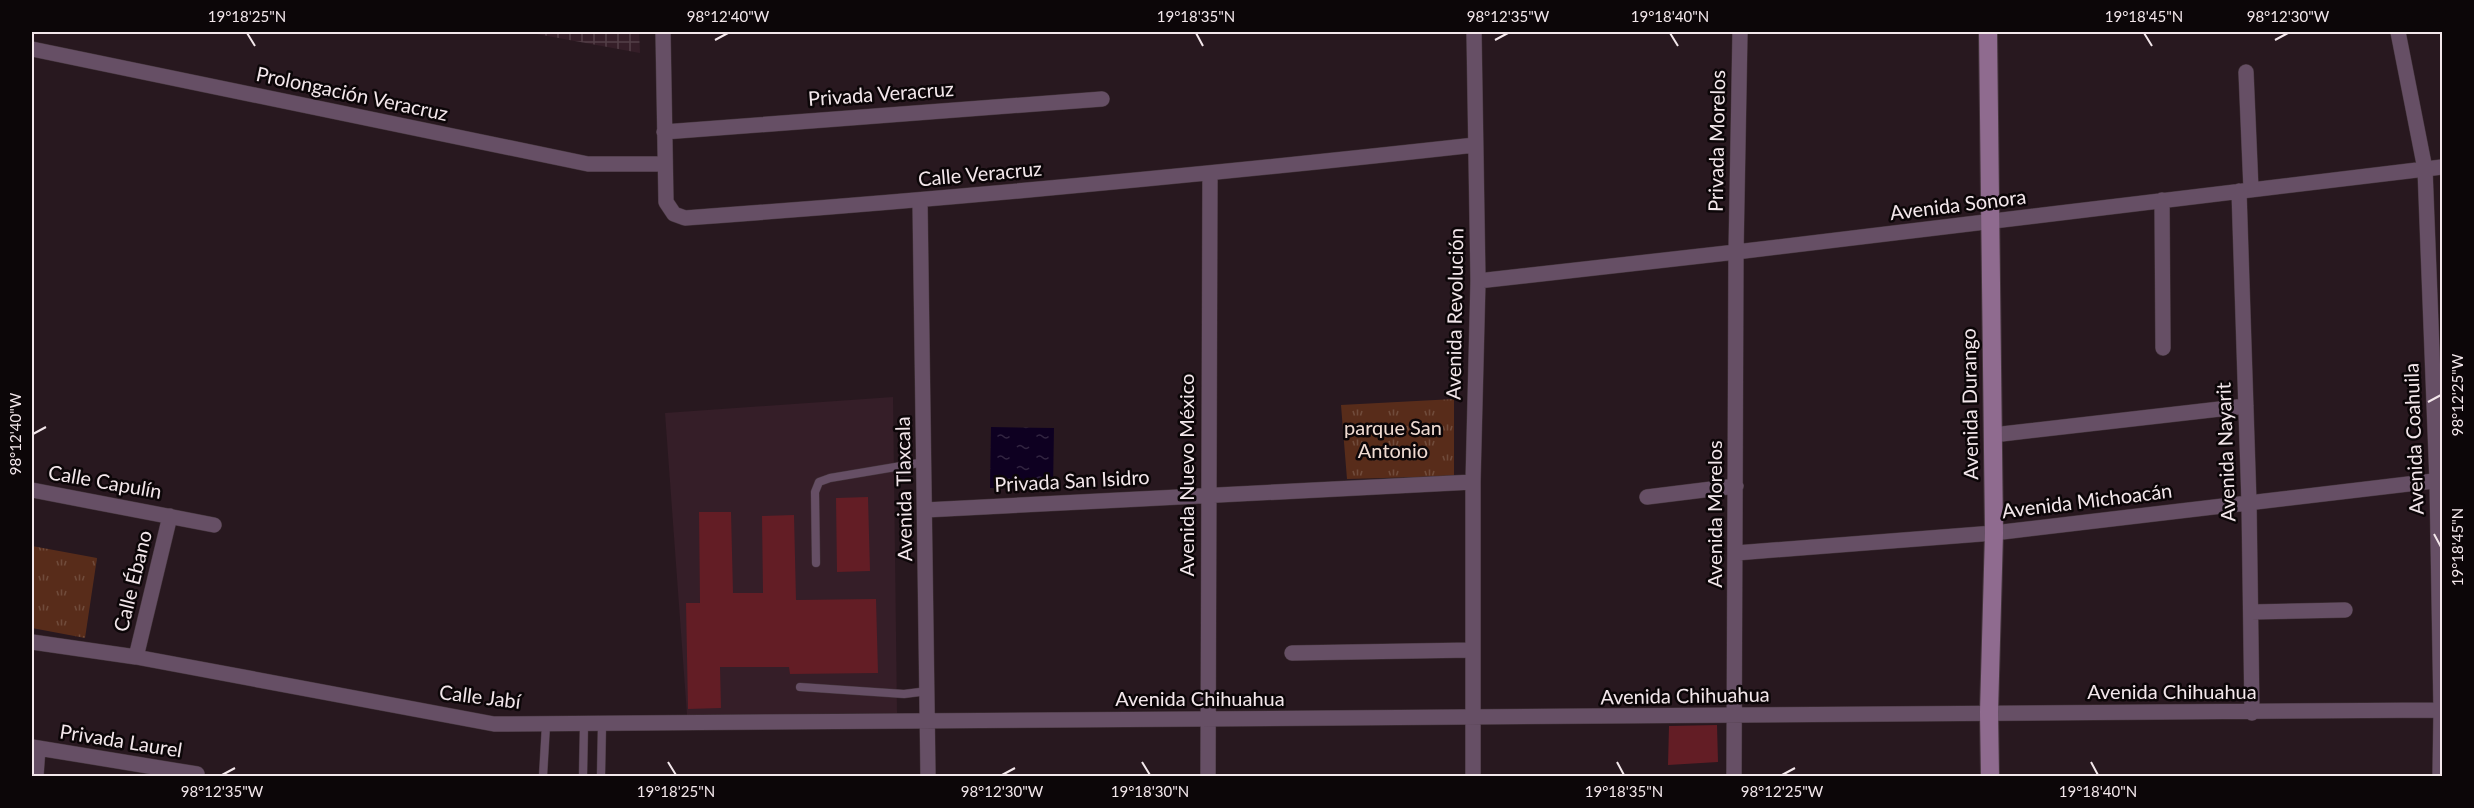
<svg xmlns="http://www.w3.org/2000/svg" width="2474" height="808" viewBox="0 0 2474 808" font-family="Lato,sans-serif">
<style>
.built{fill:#351e28}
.industrial{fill:url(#industrial-grid)}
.park{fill:url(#park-tufts)}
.water{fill:url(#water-ripples)}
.building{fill:#631d25}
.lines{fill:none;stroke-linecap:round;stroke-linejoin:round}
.lane-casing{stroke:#44353c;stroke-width:9}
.street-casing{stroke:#44353c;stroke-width:16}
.secondary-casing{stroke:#44353c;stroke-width:20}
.lane{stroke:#664f65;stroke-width:8}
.street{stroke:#664f65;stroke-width:15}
.secondary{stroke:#8f6b8f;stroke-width:18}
.ticks{fill:none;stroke:#f3e7eb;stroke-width:2}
.labels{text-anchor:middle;stroke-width:5;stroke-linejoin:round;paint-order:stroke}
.street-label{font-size:20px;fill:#f3e7eb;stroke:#0c0608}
.park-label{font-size:20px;fill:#f0dbd2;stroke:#0c0608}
.neatline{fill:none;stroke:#f3e7eb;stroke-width:2}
.ticks-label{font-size:15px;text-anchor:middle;fill:#f3e7eb}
</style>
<defs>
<pattern id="industrial-grid" width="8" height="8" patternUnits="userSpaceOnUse" patternTransform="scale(1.5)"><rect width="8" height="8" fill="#351e28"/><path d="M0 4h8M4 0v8" fill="none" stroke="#533f47"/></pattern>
<pattern id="park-tufts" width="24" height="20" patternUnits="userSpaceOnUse" patternTransform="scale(1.5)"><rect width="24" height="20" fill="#582c1a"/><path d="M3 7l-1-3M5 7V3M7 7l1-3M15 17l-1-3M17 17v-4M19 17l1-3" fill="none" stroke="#704b3b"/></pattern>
<pattern id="water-ripples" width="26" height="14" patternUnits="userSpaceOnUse" patternTransform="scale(1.5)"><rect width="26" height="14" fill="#0e0021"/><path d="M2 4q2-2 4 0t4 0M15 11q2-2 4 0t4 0" fill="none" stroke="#322541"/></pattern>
</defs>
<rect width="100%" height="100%" fill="#28181f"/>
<path class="built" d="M893,397L897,713L687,715L665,413Z"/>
<path class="industrial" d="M526,32H639L640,53Z"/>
<path class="park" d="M1454,399V476L1347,479L1341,405Z
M32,546L97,558L85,638L32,628Z"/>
<path class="water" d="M991,427L1054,428L1053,489L990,488Z"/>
<path class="building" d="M868,497L870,571L837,572L836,498Z
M699,512H731L733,593H763L762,516L794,515L796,600L876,599L878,673L790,674L789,667H720L721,708L688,709L686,603H700Z
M1717,725L1718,762L1668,765L1669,726Z"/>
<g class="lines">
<g class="lane-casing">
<path id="lane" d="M816,563L815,492L819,482L830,478L925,462
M800,687L904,694L928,691
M543,776L546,725
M583,776L584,724
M601,776L602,724"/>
</g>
<g class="street-casing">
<path id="street" d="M663,32L666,202L674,214L685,218C949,199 1212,174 1475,145
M2398,32L2425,169L2437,481L2441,711L2440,776
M32,49L588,164H665
M2246,72L2251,189
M664,132L1102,99
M2239,191L2249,503L2252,713
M2162,200L2163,348
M920,201L928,776
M1478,281L1736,252L2442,167
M1993,435L2246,406
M32,490L214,525
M1647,497L1736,486
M925,510L1473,482
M1736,553L1994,533L2442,480
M2251,612L2345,610
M32,642L136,657L494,724L2442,710
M1292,653L1472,650
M136,657L170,516
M32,747L197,774
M36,776L38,748
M1208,776L1210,174
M1473,776V482L1478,281L1474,32
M1734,776L1736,252L1740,32"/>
</g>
<g class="secondary-casing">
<path id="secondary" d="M1988,32L1994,533L1989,712L1990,776"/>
</g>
<use href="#lane" class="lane"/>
<use href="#street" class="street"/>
<use href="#secondary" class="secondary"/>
</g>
<path class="ticks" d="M247,33L255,46M1196,33L1203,46M1670,33L1678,46M2144,33L2152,46M715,40L728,33M1495,40L1508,33M2275,40L2288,33M2428,402L2441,395M33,434L46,427M2434,534L2441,547M668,762L676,775M1142,762L1150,775M1617,762L1624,775M2091,762L2098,775M222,775L235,768M1002,775L1015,768M1782,775L1795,768"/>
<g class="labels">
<g class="street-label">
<text transform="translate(352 94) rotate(12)" y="7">Prolongación Veracruz</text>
<text transform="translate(881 94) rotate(-4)" y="7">Privada Veracruz</text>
<text transform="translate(1717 141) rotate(-89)" y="7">Privada Morelos</text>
<text transform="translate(980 174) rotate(-5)" y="7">Calle Veracruz</text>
<text transform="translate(1958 205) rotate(-7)" y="7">Avenida Sonora</text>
<text transform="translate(1455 314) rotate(-89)" y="7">Avenida Revolución</text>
<text transform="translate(1970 404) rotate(-91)" y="7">Avenida Durango</text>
<text transform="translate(2414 439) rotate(-92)" y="7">Avenida Coahuila</text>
<text transform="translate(2226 452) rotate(-92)" y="7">Avenida Nayarit</text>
<text transform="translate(1187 475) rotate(-90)" y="7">Avenida Nuevo México</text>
<text transform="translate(1072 481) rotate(-3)" y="7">Privada San Isidro</text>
<text transform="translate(105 482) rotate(10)" y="7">Calle Capulín</text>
<text transform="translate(904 489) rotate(-91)" y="7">Avenida Tlaxcala</text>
<text transform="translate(2087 501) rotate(-7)" y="7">Avenida Michoacán</text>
<text transform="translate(1715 514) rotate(-90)" y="7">Avenida Morelos</text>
<text transform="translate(133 581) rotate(-76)" y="7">Calle Ébano</text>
<text x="2172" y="699">Avenida Chihuahua</text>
<text transform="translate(1685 696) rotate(-1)" y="7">Avenida Chihuahua</text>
<text transform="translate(480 697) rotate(7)" y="7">Calle Jabí</text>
<text x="1200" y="706">Avenida Chihuahua</text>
<text transform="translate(121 741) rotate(9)" y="7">Privada Laurel</text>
</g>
<g class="park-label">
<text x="1393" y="435">parque San<tspan x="1393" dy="23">Antonio</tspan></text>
</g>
</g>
<rect width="2474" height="808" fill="none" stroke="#0c0608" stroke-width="66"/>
<rect x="33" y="33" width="2408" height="742" class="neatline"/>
<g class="ticks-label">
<text x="247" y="22">19°18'25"N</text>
<text x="728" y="22">98°12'40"W</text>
<text x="1196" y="22">19°18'35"N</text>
<text x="1508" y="22">98°12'35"W</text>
<text x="1670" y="22">19°18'40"N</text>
<text x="2144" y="22">19°18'45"N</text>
<text x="2288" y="22">98°12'30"W</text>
<text transform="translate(2458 395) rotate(-90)" y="5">98°12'25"W</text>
<text transform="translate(16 434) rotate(-90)" y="5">98°12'40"W</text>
<text transform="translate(2458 547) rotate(-90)" y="5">19°18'45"N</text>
<text x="222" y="797">98°12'35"W</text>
<text x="676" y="797">19°18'25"N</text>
<text x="1002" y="797">98°12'30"W</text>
<text x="1150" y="797">19°18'30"N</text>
<text x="1624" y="797">19°18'35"N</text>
<text x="1782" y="797">98°12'25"W</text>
<text x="2098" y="797">19°18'40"N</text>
</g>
</svg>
